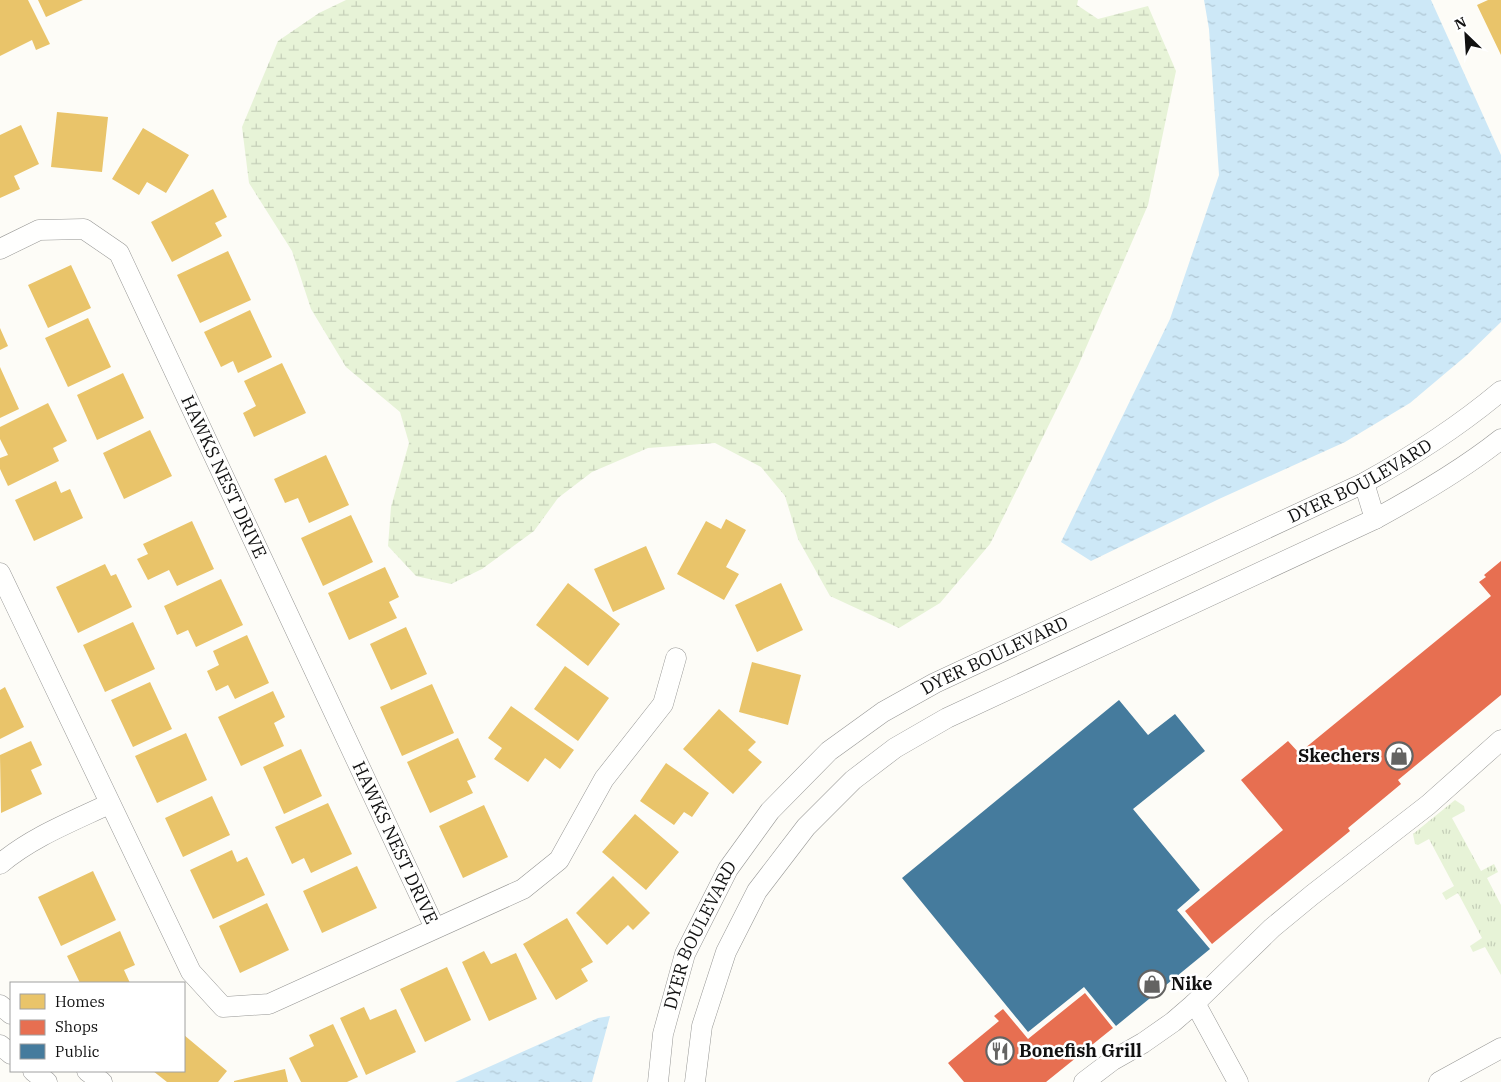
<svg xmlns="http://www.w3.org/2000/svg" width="1501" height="1082" viewBox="0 0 1501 1082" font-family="'IBM Plex Serif',serif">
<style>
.grass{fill:url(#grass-tufts)}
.wetland{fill:url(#wetland-marsh)}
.water{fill:url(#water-ripples)}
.homes{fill:#e9c46a}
.shops{fill:#e76f51}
.public{fill:#457b9d}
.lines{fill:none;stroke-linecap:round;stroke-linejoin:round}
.minor-casing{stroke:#979795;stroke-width:21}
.minor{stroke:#fffffe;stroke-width:20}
.labels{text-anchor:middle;stroke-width:5;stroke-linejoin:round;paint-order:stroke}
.street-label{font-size:18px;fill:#111;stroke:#fff}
.poi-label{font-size:18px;font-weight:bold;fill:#111;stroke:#fff;text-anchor:start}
</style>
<defs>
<pattern id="grass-tufts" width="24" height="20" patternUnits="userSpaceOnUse" patternTransform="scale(1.25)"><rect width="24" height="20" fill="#e7f3d7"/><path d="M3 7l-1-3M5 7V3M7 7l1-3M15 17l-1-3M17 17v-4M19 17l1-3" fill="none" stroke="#c5cfb8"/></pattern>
<pattern id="wetland-marsh" width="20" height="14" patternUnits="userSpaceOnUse" patternTransform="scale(1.25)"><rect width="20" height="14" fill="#e7f3d7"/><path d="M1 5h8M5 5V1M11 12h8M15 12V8" fill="none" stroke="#c5cfb8"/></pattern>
<pattern id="water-ripples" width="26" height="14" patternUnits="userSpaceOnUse" patternTransform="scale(1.25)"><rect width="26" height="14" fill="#cde8f7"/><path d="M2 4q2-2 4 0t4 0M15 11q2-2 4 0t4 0" fill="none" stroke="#afc6d3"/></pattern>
</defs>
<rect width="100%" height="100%" fill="#fdfcf7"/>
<path class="grass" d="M1455,800L1464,806L1465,811L1452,818L1481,871L1494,864L1498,872L1487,878L1501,905V975L1485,947L1473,952L1470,946L1482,938L1458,893L1446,900L1442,893L1454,886L1429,839L1418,845L1415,844L1413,834Z"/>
<path class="wetland" d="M346,0H1078L1077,5L1098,19L1148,6L1176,71L1148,205L1078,366L990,544L940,603L899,628L830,596L798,539L785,496L761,467L715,443L648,448L592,472L558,498L534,531L482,569L451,584L416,576L388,546L391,507L409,443L400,412L346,367L311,309L292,251L249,183L242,127L278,41L319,13Z"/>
<path class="water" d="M1204,0H1431L1501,155V322L1467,355L1410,403L1345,442L1219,499L1091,561L1061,542L1170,319L1219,175L1209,29Z
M610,1016L592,1082H455L598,1018Z"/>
<path class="homes" d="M0,0H28L50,44L36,50L32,40L0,56Z
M38,0H83L46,17Z
M1488,0H1501V55L1477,5Z
M57,112L108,117L102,172L51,167Z
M21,125L39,164L14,176L20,189L0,198V135Z
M143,128L189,155L166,193L147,182L139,195L112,179Z
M213,189L227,217L215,223L222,236L172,262L151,222Z
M228,251L251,300L200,323L177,275Z
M71,265L91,308L48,328L28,285Z
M250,310L272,357L238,373L233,361L221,367L204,332Z
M88,318L111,367L68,387L45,338Z
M0,328L8,346L0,350Z
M282,363L306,413L254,437L243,413L256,406L244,381Z
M0,367L19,409L0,418Z
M123,373L144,418L97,440L77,395Z
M48,403L67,441L53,448L59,461L8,486L0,469V458L8,455L0,439V427Z
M150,430L172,476L124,499L103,453Z
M326,455L349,505L309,523L298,498L285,503L274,479Z
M56,481L61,493L70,489L83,518L34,541L15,500Z
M351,515L373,562L323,586L301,538Z
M726,519L746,530L726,567L739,574L724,600L677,574L706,521L721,529Z
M192,521L214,569L177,586L169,570L148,580L137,559L148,554L143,544Z
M646,546L665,589L613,612L594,569Z
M105,564L111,576L116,574L132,607L78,633L56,587Z
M385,567L399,597L389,602L397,618L349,640L328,593Z
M221,579L243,625L196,647L188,630L177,635L164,606Z
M568,583L620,624L588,666L536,625Z
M781,583L803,630L757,652L735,605Z
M133,622L155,669L105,692L83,645Z
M406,627L427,674L391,690L370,644Z
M247,635L269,683L235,699L228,685L216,691L207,671L219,665L213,651Z
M752,662L801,675L788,725L739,712Z
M565,666L609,698L578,741L534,709Z
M150,682L172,729L133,747L111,700Z
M432,684L454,733L402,756L380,707Z
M5,687L24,727L0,739V690Z
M273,691L285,717L274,723L284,746L241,766L218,717Z
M511,706L574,750L560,769L545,758L528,782L494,759L502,748L488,738Z
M719,709L756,742L748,750L762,762L733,794L683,749Z
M186,733L207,780L157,803L135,756Z
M458,738L476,777L467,781L473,793L430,813L407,762Z
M31,741L42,765L31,770L42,794L1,813L0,755Z
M301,749L322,796L284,814L263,767Z
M666,763L709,793L692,817L684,812L674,825L640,801Z
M212,796L230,835L183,857L165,818Z
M328,803L352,854L311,873L304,858L292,864L275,827Z
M484,805L508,857L463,878L439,826Z
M635,814L679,852L646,890L602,852Z
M232,850L237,862L247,857L265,895L213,919L190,870Z
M357,866L377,908L322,933L303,891Z
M93,871L116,920L61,946L38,897Z
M613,876L650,913L633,930L628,925L607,945L576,913Z
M267,903L289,950L240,973L219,926Z
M567,918L593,962L581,969L588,981L556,1000L523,944Z
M120,931L135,965L124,970L130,983H80L67,956Z
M484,951L491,964L516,953L537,999L489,1021L462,962Z
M447,967L471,1020L425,1042L400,989Z
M364,1007L370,1020L396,1009L416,1052L366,1075L340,1018Z
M333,1024L358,1077L347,1082H301L289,1058L314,1046L309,1035Z
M184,1035L227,1071L218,1082H167L153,1071H184Z
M285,1069L288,1082H234V1081Z"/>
<path class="shops" d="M1501,561V695L1398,780L1401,784L1348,828L1350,831L1212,944L1185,911L1283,830L1241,780L1288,741L1299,753L1491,596L1479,582L1486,577L1484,575Z
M1085,993L1113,1028L1046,1082H964L948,1063L999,1021L994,1016L1003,1009L1028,1039Z"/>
<path class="public" d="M1119,700L1148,735L1175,714L1205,751L1133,809L1200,890L1177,910L1210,949L1116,1026L1084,987L1028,1032L902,878Z"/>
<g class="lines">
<g class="minor-casing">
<g id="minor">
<path id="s1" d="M0,249L39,230L84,229L119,253L435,928"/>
<path d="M1364,483L1375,519"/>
<path d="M0,573L191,972L223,1007L269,1004L523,889L559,860L604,779L663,704L676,658"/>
<path d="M0,864C32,837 71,822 109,804"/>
<path d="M1195,1003L1238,1082"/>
<path d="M0,1005L11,1014"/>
<path d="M0,1045L11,1054"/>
<path d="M33,1071L47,1082"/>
<path d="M87,1071L102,1082"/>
<path id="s2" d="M658,1082L663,1034L685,954L728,869L770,811L829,751L883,712L935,683L1364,483C1413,456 1458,427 1501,391"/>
<path d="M695,1082L702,1026L726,952L757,891L806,827L853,780L895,748L947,718L1375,519C1419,495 1462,470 1501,439"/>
<path d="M1084,1082L1113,1060L1143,1043L1173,1022L1195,1003L1272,928L1312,895L1428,805L1501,740"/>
<path d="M1439,1082L1501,1048"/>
</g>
</g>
<use href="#minor" class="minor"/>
</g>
<defs>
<g id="shop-ring" transform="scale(1.4375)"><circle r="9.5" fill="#fff" stroke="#646362" stroke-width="1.5"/><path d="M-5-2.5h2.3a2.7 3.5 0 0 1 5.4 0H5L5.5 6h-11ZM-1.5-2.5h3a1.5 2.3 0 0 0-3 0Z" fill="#646362"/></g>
<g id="restaurant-ring" transform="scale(1.4375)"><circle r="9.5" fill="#fff" stroke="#646362" stroke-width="1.5"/><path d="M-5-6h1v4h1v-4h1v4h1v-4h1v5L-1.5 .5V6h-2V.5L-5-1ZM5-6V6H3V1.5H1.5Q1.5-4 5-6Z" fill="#646362"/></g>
</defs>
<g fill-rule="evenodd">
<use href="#shop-ring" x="1399" y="756"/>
<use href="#shop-ring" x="1152" y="984"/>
<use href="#restaurant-ring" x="1000" y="1051"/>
</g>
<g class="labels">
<g class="street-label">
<text dy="6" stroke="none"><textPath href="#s1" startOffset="378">HAWKS NEST DRIVE</textPath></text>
<text dy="6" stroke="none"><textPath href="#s2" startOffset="979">DYER BOULEVARD</textPath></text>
<text dy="6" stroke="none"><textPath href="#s2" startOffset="574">DYER BOULEVARD</textPath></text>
<text dy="6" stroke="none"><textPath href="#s1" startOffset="782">HAWKS NEST DRIVE</textPath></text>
<text dy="6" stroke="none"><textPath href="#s2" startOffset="154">DYER BOULEVARD</textPath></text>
</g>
<g class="poi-label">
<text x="1380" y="762" text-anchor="end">Skechers</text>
<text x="1171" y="990">Nike</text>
<text x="1019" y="1057">Bonefish Grill</text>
</g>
</g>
<rect x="10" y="982" width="175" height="90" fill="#ffffff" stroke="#a0a0a0"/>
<rect x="20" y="994" width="25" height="15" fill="#e9c46a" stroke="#a0a0a0"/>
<text x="55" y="1007" font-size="15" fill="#111111">Homes</text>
<rect x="20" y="1020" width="25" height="15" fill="#e76f51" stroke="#a0a0a0"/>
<text x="55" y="1032" font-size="15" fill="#111111">Shops</text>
<rect x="20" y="1044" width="25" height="15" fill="#457b9d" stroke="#a0a0a0"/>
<text x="55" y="1057" font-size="15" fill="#111111">Public</text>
<g transform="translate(1466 35) rotate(335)" stroke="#ffffff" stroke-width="4" paint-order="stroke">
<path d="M0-4L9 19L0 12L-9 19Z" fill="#111111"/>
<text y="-8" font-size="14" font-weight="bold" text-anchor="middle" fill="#111111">N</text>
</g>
</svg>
